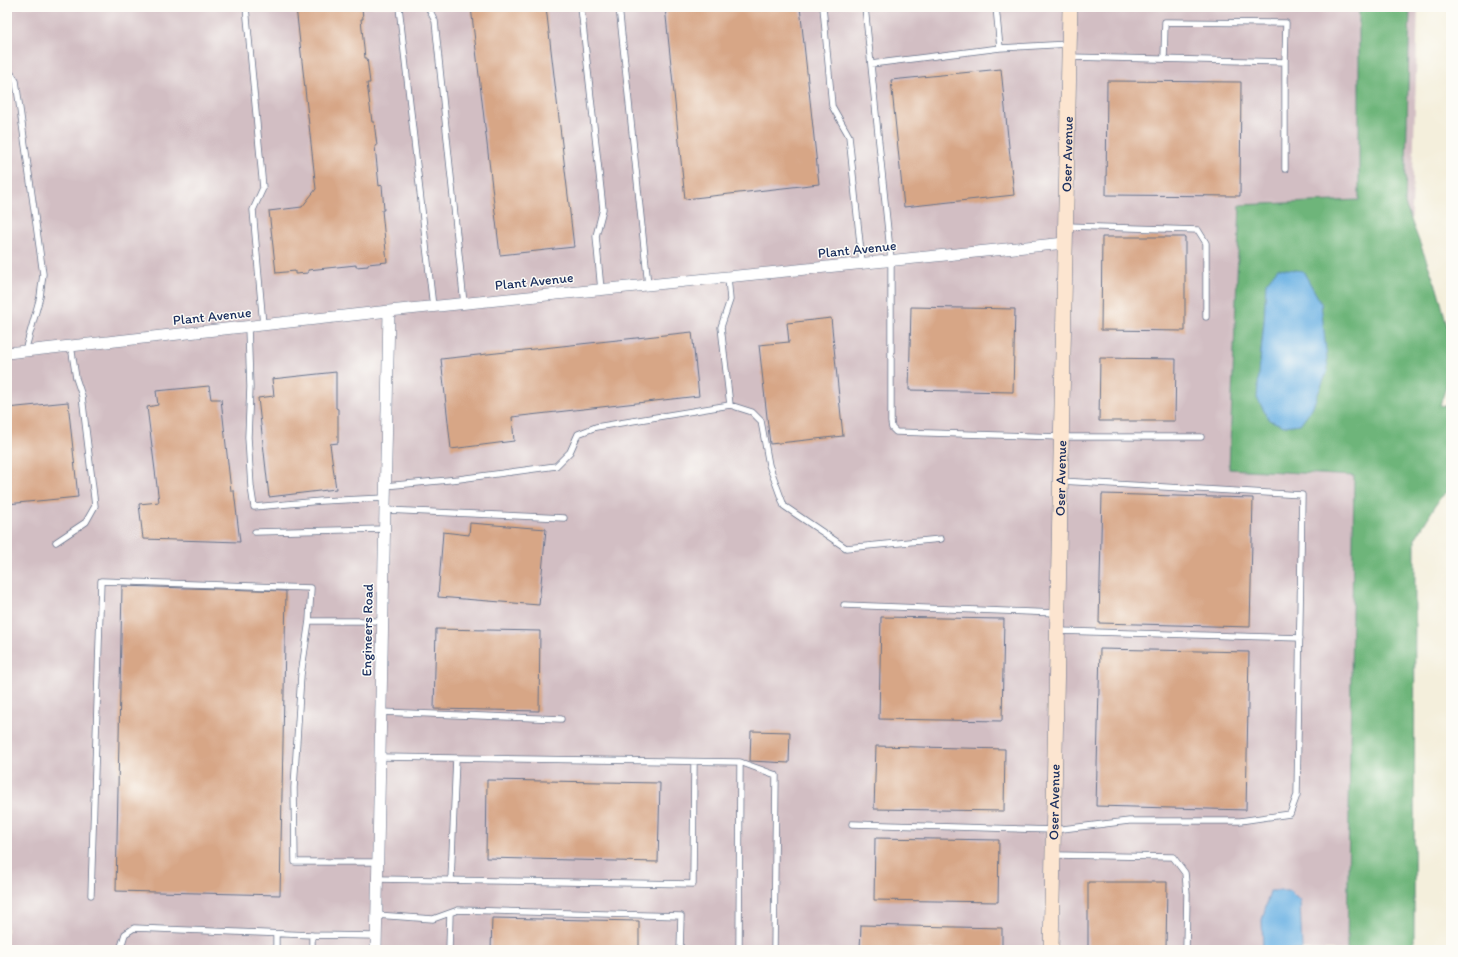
<svg xmlns="http://www.w3.org/2000/svg" width="1458" height="957" viewBox="0 0 1458 957" font-family="Itim,sans-serif">
<style>
.industrial{fill:#d2bec3}
.forest{fill:#6eb57a;stroke:#44726c;fill-rule:evenodd}
.water{fill:#6eb3e4;stroke:#4471a1}
.building{fill:#d7a686}
.lines{fill:none;stroke-linecap:round;stroke-linejoin:round}
.lane-casing{stroke:#67728a;stroke-width:7}
.street-casing{stroke:#67728a;stroke-width:12}
.secondary-casing{stroke:#67728a;stroke-width:16}
.lane{stroke:#fff;stroke-width:5.5}
.street{stroke:#fff;stroke-width:11}
.secondary{stroke:#fce5d0;stroke-width:15}
.labels{text-anchor:middle;stroke-width:3;stroke-linejoin:round;paint-order:stroke}
.street-label{font-size:14px;fill:#1b2f5e;stroke:#fdfcf7}
</style>
<rect width="100%" height="100%" fill="#fdfcf7"/>
<filter id="ink" filterUnits="userSpaceOnUse"><feTurbulence type="fractalNoise" baseFrequency=".025" numOctaves="2"/><feDisplacementMap in="SourceGraphic" scale="8" xChannelSelector="R" yChannelSelector="G"/><feConvolveMatrix kernelMatrix="1 2 1 2 8 2 1 2 1" color-interpolation-filters="sRGB"/></filter>
<filter id="wash" filterUnits="userSpaceOnUse"><feTurbulence type="fractalNoise" baseFrequency=".012" numOctaves="4" result="noise"/><feDisplacementMap in="SourceGraphic" scale="16" xChannelSelector="R" yChannelSelector="G"/><feGaussianBlur stdDeviation="0.9" result="paint"/><feColorMatrix in="noise" values="0 0 0 0 0 0 0 0 0 0 0 0 0 0 0 0 0 1.4 0 .05"/><feComposite in="paint" operator="in"/></filter>
<g filter="url(#wash)">
<rect width="100%" height="100%" fill="#f4efdc"/>
<path class="industrial" d="M7,7H1418L1390,950H7Z"/>
<path class="forest" d="M1359,7H1410L1405,204L1438,291L1448,329L1451,334V373L1440,405L1451,407V489L1440,498L1415,539L1414,950H1347L1354,476L1229,469L1240,205L1359,200ZM1303,271L1260,362L1264,321Z"/>
<path class="water" d="M1278,268L1303,271L1321,303L1328,370L1312,408L1300,424L1284,426L1269,420L1257,398L1260,362L1264,321L1266,283Z
M1270,891H1290L1300,901L1302,950H1263L1262,920Z"/>
<g id="blocks">
<path class="building" d="M296,7H362L363,19H361L365,58H367L370,83H367L372,122H374L377,146H375L379,186L382,185L384,210H382L387,262L368,264V266L356,267V265L308,270V273L295,274V271L276,273L269,211L302,207L316,189Z
M471,7H546L574,247L500,255Z
M665,7H800L819,184L685,199Z
M1001,69L1014,195L904,207L891,80Z
M1107,81L1241,82L1240,196L1106,195Z
M1102,237H1185V331L1101,330Z
M911,307L1015,309L1013,392L909,390Z
M831,318L843,436L770,444L759,345L789,342L787,323Z
M692,332L699,396L512,417L514,441L451,449L441,359Z
M1100,358L1176,359L1175,421H1099Z
M336,372V408L338,409V443L330,444L336,489L269,497L258,398L274,396L272,379Z
M209,386L211,399H221L231,491H234L240,542L143,539L139,504L159,502L147,407L158,405L156,391Z
M68,402L78,497L7,504V408Z
M1102,494L1253,498L1250,627L1099,623Z
M470,523L546,529L539,605L438,597L443,532L469,535Z
M122,586L286,591L280,895L116,891Z
M881,617L1004,619L1002,721L879,719Z
M436,629L540,631L539,711L434,709Z
M1100,649L1249,652L1246,810L1096,806Z
M751,731L790,732L789,763L750,761Z
M876,746L1005,749L1004,811L874,809Z
M487,780L660,783L658,862L486,858Z
M875,838L999,840L998,902L874,900Z
M1088,882H1167L1166,950H1088Z
M492,918L639,921V950H491Z
M861,925L1002,928V950H860Z"/>
</g>
</g>
<g filter="url(#ink)">
<use href="#blocks" fill-opacity="0" stroke="#67728a" stroke-width="1"/>
<g class="lines">
<g class="lane-casing">
<path id="lane" d="M246,7L263,188L253,210L263,325
M399,7L433,307
M428,7L435,21L464,304
M581,7L603,209L596,236L601,290
M619,7L648,285
M823,7L832,106L849,136L862,263
M865,7L891,260V422L892,428L896,432L1061,437H1201
M996,7L1000,48L1069,44
M1069,57L1285,62V169
M1164,59L1165,22L1286,23L1285,62
M871,64L1000,48
M7,68L16,81L43,274L40,297L25,351
M1066,226L1198,230L1206,243V317
M248,327L250,387L248,437L251,487L254,507L321,501L385,498
M730,405L752,412L761,421L769,465L784,506L846,548L941,539
M385,486L459,479L556,466L570,452L578,434L596,427L730,405L721,327L730,300L728,277
M385,510L564,518
M255,532L384,529
M56,542L86,522L95,506L82,396L76,378L71,346
M844,605L1058,613
M309,621L301,675L294,788L295,862H377
M1058,631L1300,638
M380,712L561,719
M380,757L740,762L776,775L774,950
M852,824L1054,830L1129,821H1240L1290,814L1297,795L1302,495L1061,481
M1055,855L1173,857L1185,873L1187,894L1186,950
M377,879L693,884L694,762
M451,880L456,758
M91,895L101,581L311,588L309,621H382
M376,915L433,919L458,910L681,916L680,950
M120,950L125,934L134,928L312,935
M276,950V934
M312,950V935L375,936
M449,950L450,913
M739,950L740,762"/>
</g>
<g class="street-casing">
<path id="street" d="M7,353L389,311L1065,243
M376,950L389,311"/>
</g>
<g class="secondary-casing">
<g id="secondary">
<path id="s1" d="M1051,950L1070,7"/>
</g>
</g>
<use href="#lane" class="lane"/>
<use href="#street" class="street"/>
<use href="#secondary" class="secondary"/>
</g>
</g>
<g class="labels">
<g class="street-label">
<text dy="5" stroke="none"><textPath href="#s1" startOffset="796">Oser Avenue</textPath></text>
<text transform="translate(857 249) rotate(-6)" y="5">Plant Avenue</text>
<text transform="translate(534 281) rotate(-6)" y="5">Plant Avenue</text>
<text transform="translate(212 316) rotate(-6)" y="5">Plant Avenue</text>
<text dy="5" stroke="none"><textPath href="#s1" startOffset="472">Oser Avenue</textPath></text>
<text transform="translate(367 630) rotate(-89)" y="5">Engineers Road</text>
<text dy="5" stroke="none"><textPath href="#s1" startOffset="148">Oser Avenue</textPath></text>
</g>
</g>
<rect width="1458" height="957" fill="none" stroke="#fdfcf7" stroke-width="24"/>
</svg>
